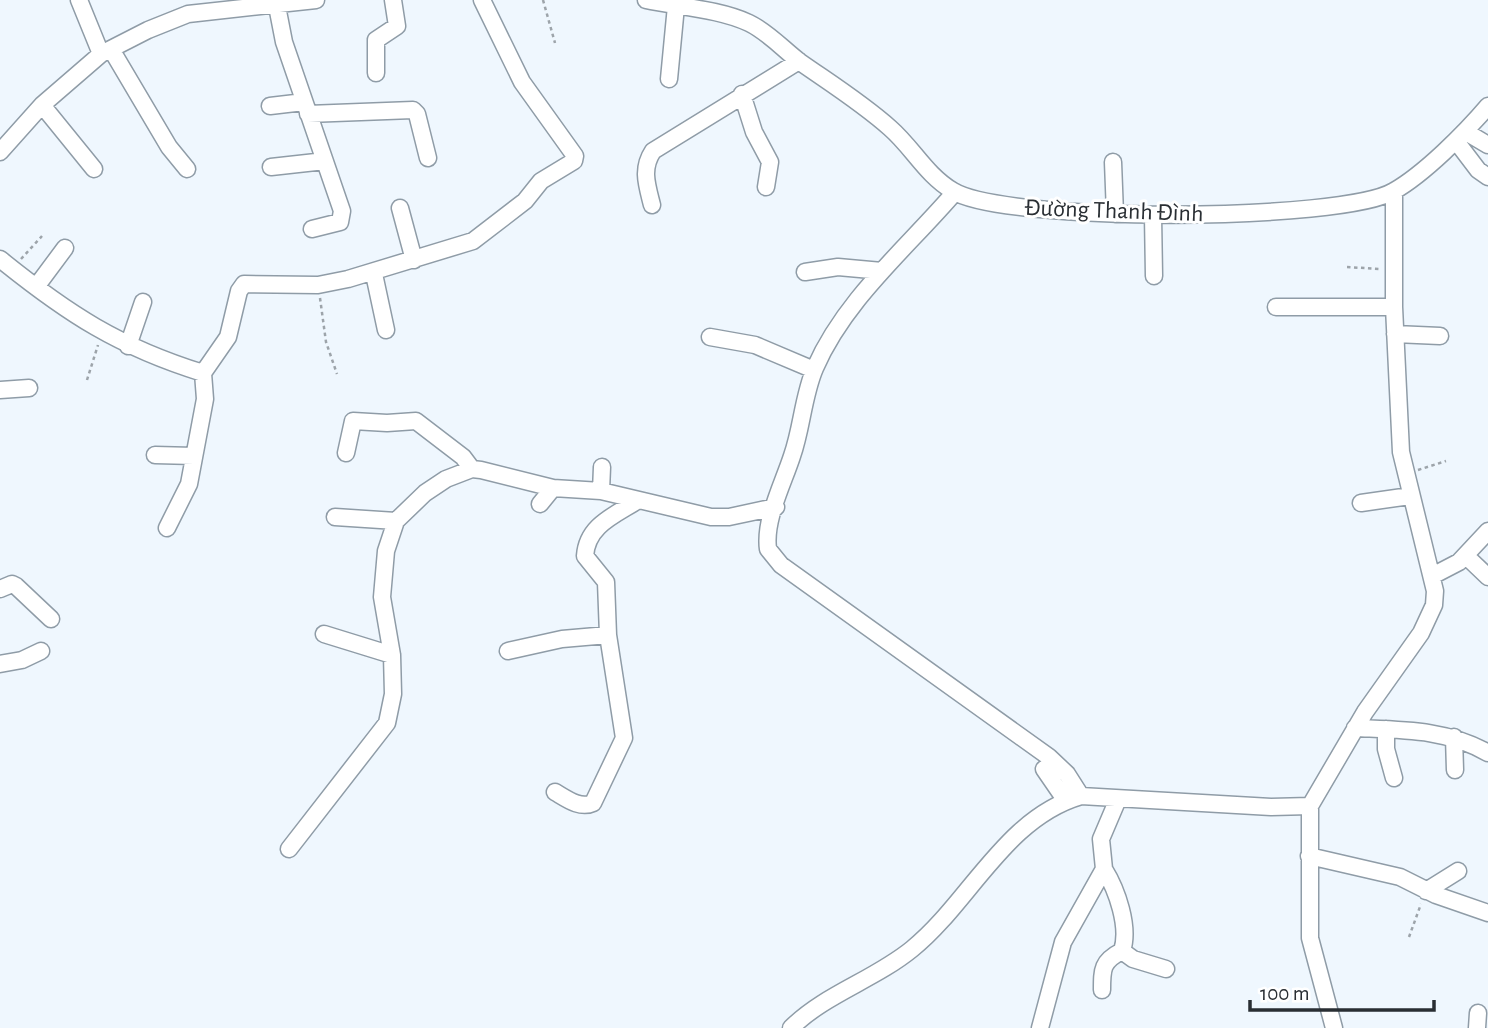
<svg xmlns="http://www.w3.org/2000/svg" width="1488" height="1028" viewBox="0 0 1488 1028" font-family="'Alegreya Sans',sans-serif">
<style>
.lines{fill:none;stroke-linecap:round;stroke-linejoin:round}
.minor-casing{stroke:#8f9ca7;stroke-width:19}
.path{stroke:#9da4aa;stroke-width:2.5;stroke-dasharray:3.5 3.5;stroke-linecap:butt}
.minor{stroke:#fff;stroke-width:16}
.labels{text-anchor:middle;stroke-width:6;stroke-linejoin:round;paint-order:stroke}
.street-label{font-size:24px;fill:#292e33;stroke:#fff}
</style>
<rect width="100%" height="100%" fill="#eff7fe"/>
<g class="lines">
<g class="minor-casing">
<path id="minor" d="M79,0L101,54
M646,0C679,7 719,9 749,23C768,32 784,50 800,62C830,83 862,103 890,128C913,148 926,175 953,191C1006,223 1342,222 1394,191C1424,174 1465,133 1488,106
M277,6L284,42L342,211L340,222L312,229
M111,49L169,147L187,169
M376,73V40L397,26L393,0
M669,79L676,6
M742,94L754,132L770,162L766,187
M42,105L94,169
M270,106L304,102
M308,114L413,110L417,114L428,158
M1466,132L1488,145
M1456,141L1478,170L1488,177
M0,152L42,105L101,54L148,30L188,14L316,0
M1113,162L1115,214
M271,167L325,161
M955,192C907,248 845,299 815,368C803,396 802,428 792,456C783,484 764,520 768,549L781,565L1049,757L1067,774L1081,796
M652,205C647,185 641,169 653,151L799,61
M400,208L414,260
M1153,215L1154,276
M0,259C68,314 119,347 203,373
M805,272L838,267L882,271
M374,274L386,330
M36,287L65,248
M1276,307H1394
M1395,334L1440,336
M710,337L755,345L814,370
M128,346L143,302
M0,390L29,388
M346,453L353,421L387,423L416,421L463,457L472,469
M155,455L194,456
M601,491L602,467
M1361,503L1410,496
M540,504L553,488
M335,517L396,521
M167,528L189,484L205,399L203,373L228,337L239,291L244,284L318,285L348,279L473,241L525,201L541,181L574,161L575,156L522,82L482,0
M1466,556L1488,577
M1434,575L1459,562L1488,531
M0,589L12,584L16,586L51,619
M324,634L392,655
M508,651L562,639L608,635
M0,664L22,660L41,651
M1355,728C1401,730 1447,729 1488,753
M1386,729V749L1394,778
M1454,737L1455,770
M1044,769L1066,801
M555,792C567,799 580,809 593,803L624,738L608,635L606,582L585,556C587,526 613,516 637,501
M289,849L387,723L393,694L392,655L382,597L386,551L396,521L425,493L446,479L472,469L481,470L553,488L601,491L711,517H729L776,507
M1309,856L1400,877L1436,895L1488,913
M1426,891L1458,871
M1122,951L1133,959L1166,969
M1102,990C1102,969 1102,961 1122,951C1130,927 1117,890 1104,869
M791,1028C825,994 874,980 912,949C970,902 1005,818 1081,796L1271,807L1310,806
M1040,1028L1063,942L1104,869L1101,839L1118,799
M1334,1028L1310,938V806L1365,712L1421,633L1434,605L1435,591L1401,452L1394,307V191
M1477,1028L1478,1013"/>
</g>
<path class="path" d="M543,0L555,43
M21,259L42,236
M1347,267L1380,269
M320,298L326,342L337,374
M87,380L98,345
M1418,470L1446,461
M1409,937L1421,904"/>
<use href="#minor" class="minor"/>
</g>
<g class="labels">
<g class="street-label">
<text transform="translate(1114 210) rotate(2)" y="8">Đường Thanh Đình</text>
</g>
</g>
<path d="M1250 1000v10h184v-10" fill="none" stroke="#292e33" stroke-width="3.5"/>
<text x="1260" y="1000" font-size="21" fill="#292e33" stroke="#ffffff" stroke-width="5" paint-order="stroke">100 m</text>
</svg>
